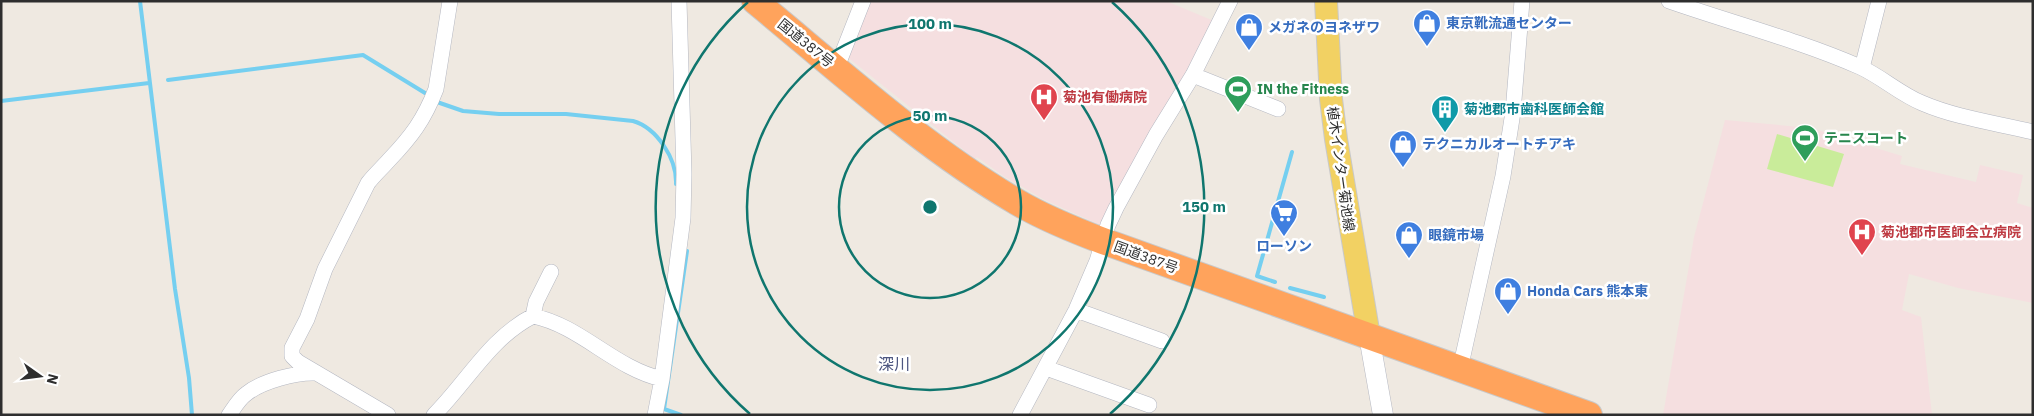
<svg xmlns="http://www.w3.org/2000/svg" width="2034" height="416" viewBox="0 0 2034 416" font-family="'IBM Plex Sans','Noto Sans JP',sans-serif">
<style>
.medical{fill:#f5dfe0}
.pitch{fill:#c9ec9a}
.lines{fill:none;stroke-linecap:round;stroke-linejoin:round}
.stream{stroke:#75cff0;stroke-width:4}
.street-casing{stroke:#b4b7c1;stroke-width:16}
.secondary-casing{stroke:#b4b7c1;stroke-width:21}
.primary-casing{stroke:#c9c9c9;stroke-width:24}
.highway-casing{stroke:#c9c9c9;stroke-width:28}
.street{stroke:#fff;stroke-width:15}
.secondary{stroke:#fff;stroke-width:20}
.primary{stroke:#f2d163;stroke-width:22}
.highway{stroke:#ffa35c;stroke-width:26}
.ring{fill:none;stroke:#0f766e;stroke-width:2.5}
.labels{text-anchor:middle;stroke-width:5;stroke-linejoin:round;paint-order:stroke}
.shop-label{font-size:14px;font-weight:bold;fill:#366cbe;stroke:#fff;text-anchor:start}
.street-label{font-size:14px;fill:#2e2e2e;stroke:#fff}
.leisure-label{font-size:14px;font-weight:bold;fill:#27864d;stroke:#fff;text-anchor:start}
.health-label{font-size:14px;font-weight:bold;fill:#be3a42;stroke:#fff;text-anchor:start}
.culture-label{font-size:14px;font-weight:bold;fill:#0d838f;stroke:#fff;text-anchor:start}
.quarter-label{font-size:16px;fill:#4d5680;stroke:#fff}
.centre{fill:#0f766e;stroke:#fff;stroke-width:2.5}
.ring-label{font-size:15px;text-anchor:middle;font-weight:bold;fill:#0f766e;stroke:#fff;stroke-width:5;stroke-linejoin:round;paint-order:stroke}
</style>
<rect width="100%" height="100%" fill="#efe9e1"/>
<path class="medical" d="M868,1H1166L1214,21L1104,221L1100,225L1043,199L1005,177L977,157L975,159L846,56Z
M1725,120L1811,128L1902,156L1900,164L1976,182L1980,165L2023,175L2017,203L2033,208V303L1958,288L1909,274L1902,310L1921,317L1932,415H1663L1694,237Z"/>
<path class="pitch" d="M1777,134L1844,154L1833,187L1767,169Z"/>
<g class="lines">
<path class="stream" d="M140,1L175,289L189,378L192,415
M168,80L363,55L425,93
M1,101L149,83
M437,102L463,111L499,114H566L633,121C657,128 677,159 676,184
M1275,282L1257,276L1292,152
M1290,288L1324,297
M681,415L664,409L687,251"/>
<g class="street-casing">
<path id="street" d="M1669,1C1732,23 1798,40 1860,67C1882,77 1900,94 1922,103C1957,118 1996,123 2033,132
M834,66L841,57L863,1
M1862,68L1879,1
M1193,75L1278,109
M1076,310L1162,341
M533,316L536,302L551,272
M1046,368L1149,405
M1460,369L1503,176L1513,112L1522,1
M229,415C234,408 239,399 246,394C262,381 297,372 316,373
M388,415L298,362L292,356V348L307,319L325,269L368,183C375,174 382,168 389,160C411,137 424,120 436,89L450,1
M434,415C467,382 491,337 533,316C581,326 614,368 662,379
M655,415L662,379L683,218L684,174L679,1
M1020,415L1076,310L1097,261L1108,225L1116,208L1156,135L1193,75L1230,1"/>
</g>
<g class="secondary-casing">
<path id="secondary" d="M1369,336L1383,415"/>
</g>
<g class="primary-casing">
<path id="primary" d="M1326,1L1331,99L1336,139L1369,336"/>
</g>
<g class="highway-casing">
<path id="highway" d="M755,1C840,71 922,146 1017,202C1044,218 1074,230 1103,241L1589,415"/>
</g>
<use href="#street" class="street"/>
<use href="#secondary" class="secondary"/>
<use href="#primary" class="primary"/>
<use href="#highway" class="highway"/>
</g>
<g class="ring">
<circle cx="930" cy="207" r="91"/>
<circle cx="930" cy="207" r="183"/>
<path d="M750 414A274 274 0 0 1 748 2M1112 2A274 274 0 0 1 1110 414"/>
</g>
<defs>
<g id="shop-pin" transform="scale(1.4375)"><path d="M0 17L-7.5 6A9.5 9.5 0 1 1 7.5 6Z" fill="#3f7fe0" stroke="#fff"/><path d="M-5-2.5h2.3a2.7 3.5 0 0 1 5.4 0H5L5.5 6h-11ZM-1.5-2.5h3a1.5 2.3 0 0 0-3 0Z" fill="#fff"/></g>
<g id="stadium-pin" transform="scale(1.4375)"><path d="M0 17L-7.5 6A9.5 9.5 0 1 1 7.5 6Z" fill="#2e9e5b" stroke="#fff"/><path d="M0-5a6.5 5 0 1 0 0 10a6.5 5 0 1 0 0-10ZM-3.5-1.8h7v3.6h-7Z" fill="#fff"/></g>
<g id="hospital-pin" transform="scale(1.4375)"><path d="M0 17L-7.5 6A9.5 9.5 0 1 1 7.5 6Z" fill="#e0444e" stroke="#fff"/><path d="M-5-5h3v3.5h4V-5h3V5h-3V1.5h-4V5h-3Z" fill="#fff"/></g>
<g id="building-pin" transform="scale(1.4375)"><path d="M0 17L-7.5 6A9.5 9.5 0 1 1 7.5 6Z" fill="#0f9aa8" stroke="#fff"/><path d="M-4-6H4V6H1V3H-1V6H-4ZM-2.5-4.3h1.7v1.8h-1.7ZM.8-4.3h1.7v1.8H.8ZM-2.5-1h1.7V.8h-1.7ZM.8-1h1.7V.8H.8Z" fill="#fff"/></g>
<g id="supermarket-pin" transform="scale(1.4375)"><path d="M0 17L-7.5 6A9.5 9.5 0 1 1 7.5 6Z" fill="#3f7fe0" stroke="#fff"/><path d="M-6-5.5h2.5l.6 2H6L4.5 2H-2.5L-4.4-4H-6ZM-1.5 3.2a1.3 1.3 0 1 0 .1 0ZM3 3.2a1.3 1.3 0 1 0 .1 0Z" fill="#fff"/></g>
</defs>
<g fill-rule="evenodd">
<use href="#shop-pin" x="1427" y="23"/>
<use href="#shop-pin" x="1249" y="27"/>
<use href="#stadium-pin" x="1238" y="89"/>
<use href="#hospital-pin" x="1044" y="97"/>
<use href="#building-pin" x="1445" y="109"/>
<use href="#stadium-pin" x="1805" y="138"/>
<use href="#shop-pin" x="1403" y="144"/>
<use href="#supermarket-pin" x="1284" y="213"/>
<use href="#hospital-pin" x="1862" y="232"/>
<use href="#shop-pin" x="1409" y="235"/>
<use href="#shop-pin" x="1508" y="291"/>
</g>
<g class="labels">
<g class="shop-label">
<text x="1446" y="28">東京靴流通センター</text>
<text x="1268" y="32">メガネのヨネザワ</text>
<text x="1422" y="149">テクニカルオートチアキ</text>
<text x="1428" y="240">眼鏡市場</text>
<text x="1284" y="251" text-anchor="middle">ローソン</text>
<text x="1527" y="296">Honda Cars 熊本東</text>
</g>
<g class="street-label">
<text transform="translate(806 43) rotate(39)" y="5">国道387号</text>
<text transform="translate(1341 169) rotate(82)" y="5">植木インター菊池線</text>
<text transform="translate(1146 257) rotate(20)" y="5">国道387号</text>
</g>
<g class="leisure-label">
<text x="1257" y="94">IN the Fitness</text>
<text x="1824" y="143">テニスコート</text>
</g>
<g class="health-label">
<text x="1063" y="102">菊池有働病院</text>
<text x="1881" y="237">菊池郡市医師会立病院</text>
</g>
<g class="culture-label">
<text x="1464" y="114">菊池郡市歯科医師会館</text>
</g>
<g class="quarter-label">
<text x="894" y="370">深川</text>
</g>
</g>
<circle cx="930" cy="207" r="8" class="centre"/>
<g class="ring-label">
<text x="930" y="29">100 m</text>
<text x="930" y="121">50 m</text>
<text x="1204" y="212">150 m</text>
</g>
<rect width="2034" height="416" fill="none" stroke="#2e2e2e" stroke-width="5"/>
<g transform="translate(40 376) rotate(104)" stroke="#ffffff" stroke-width="4" paint-order="stroke">
<path d="M0-4L9 19L0 12L-9 19Z" fill="#2e2e2e"/>
<text y="-8" font-size="14" font-weight="bold" text-anchor="middle" fill="#2e2e2e">N</text>
</g>
</svg>
